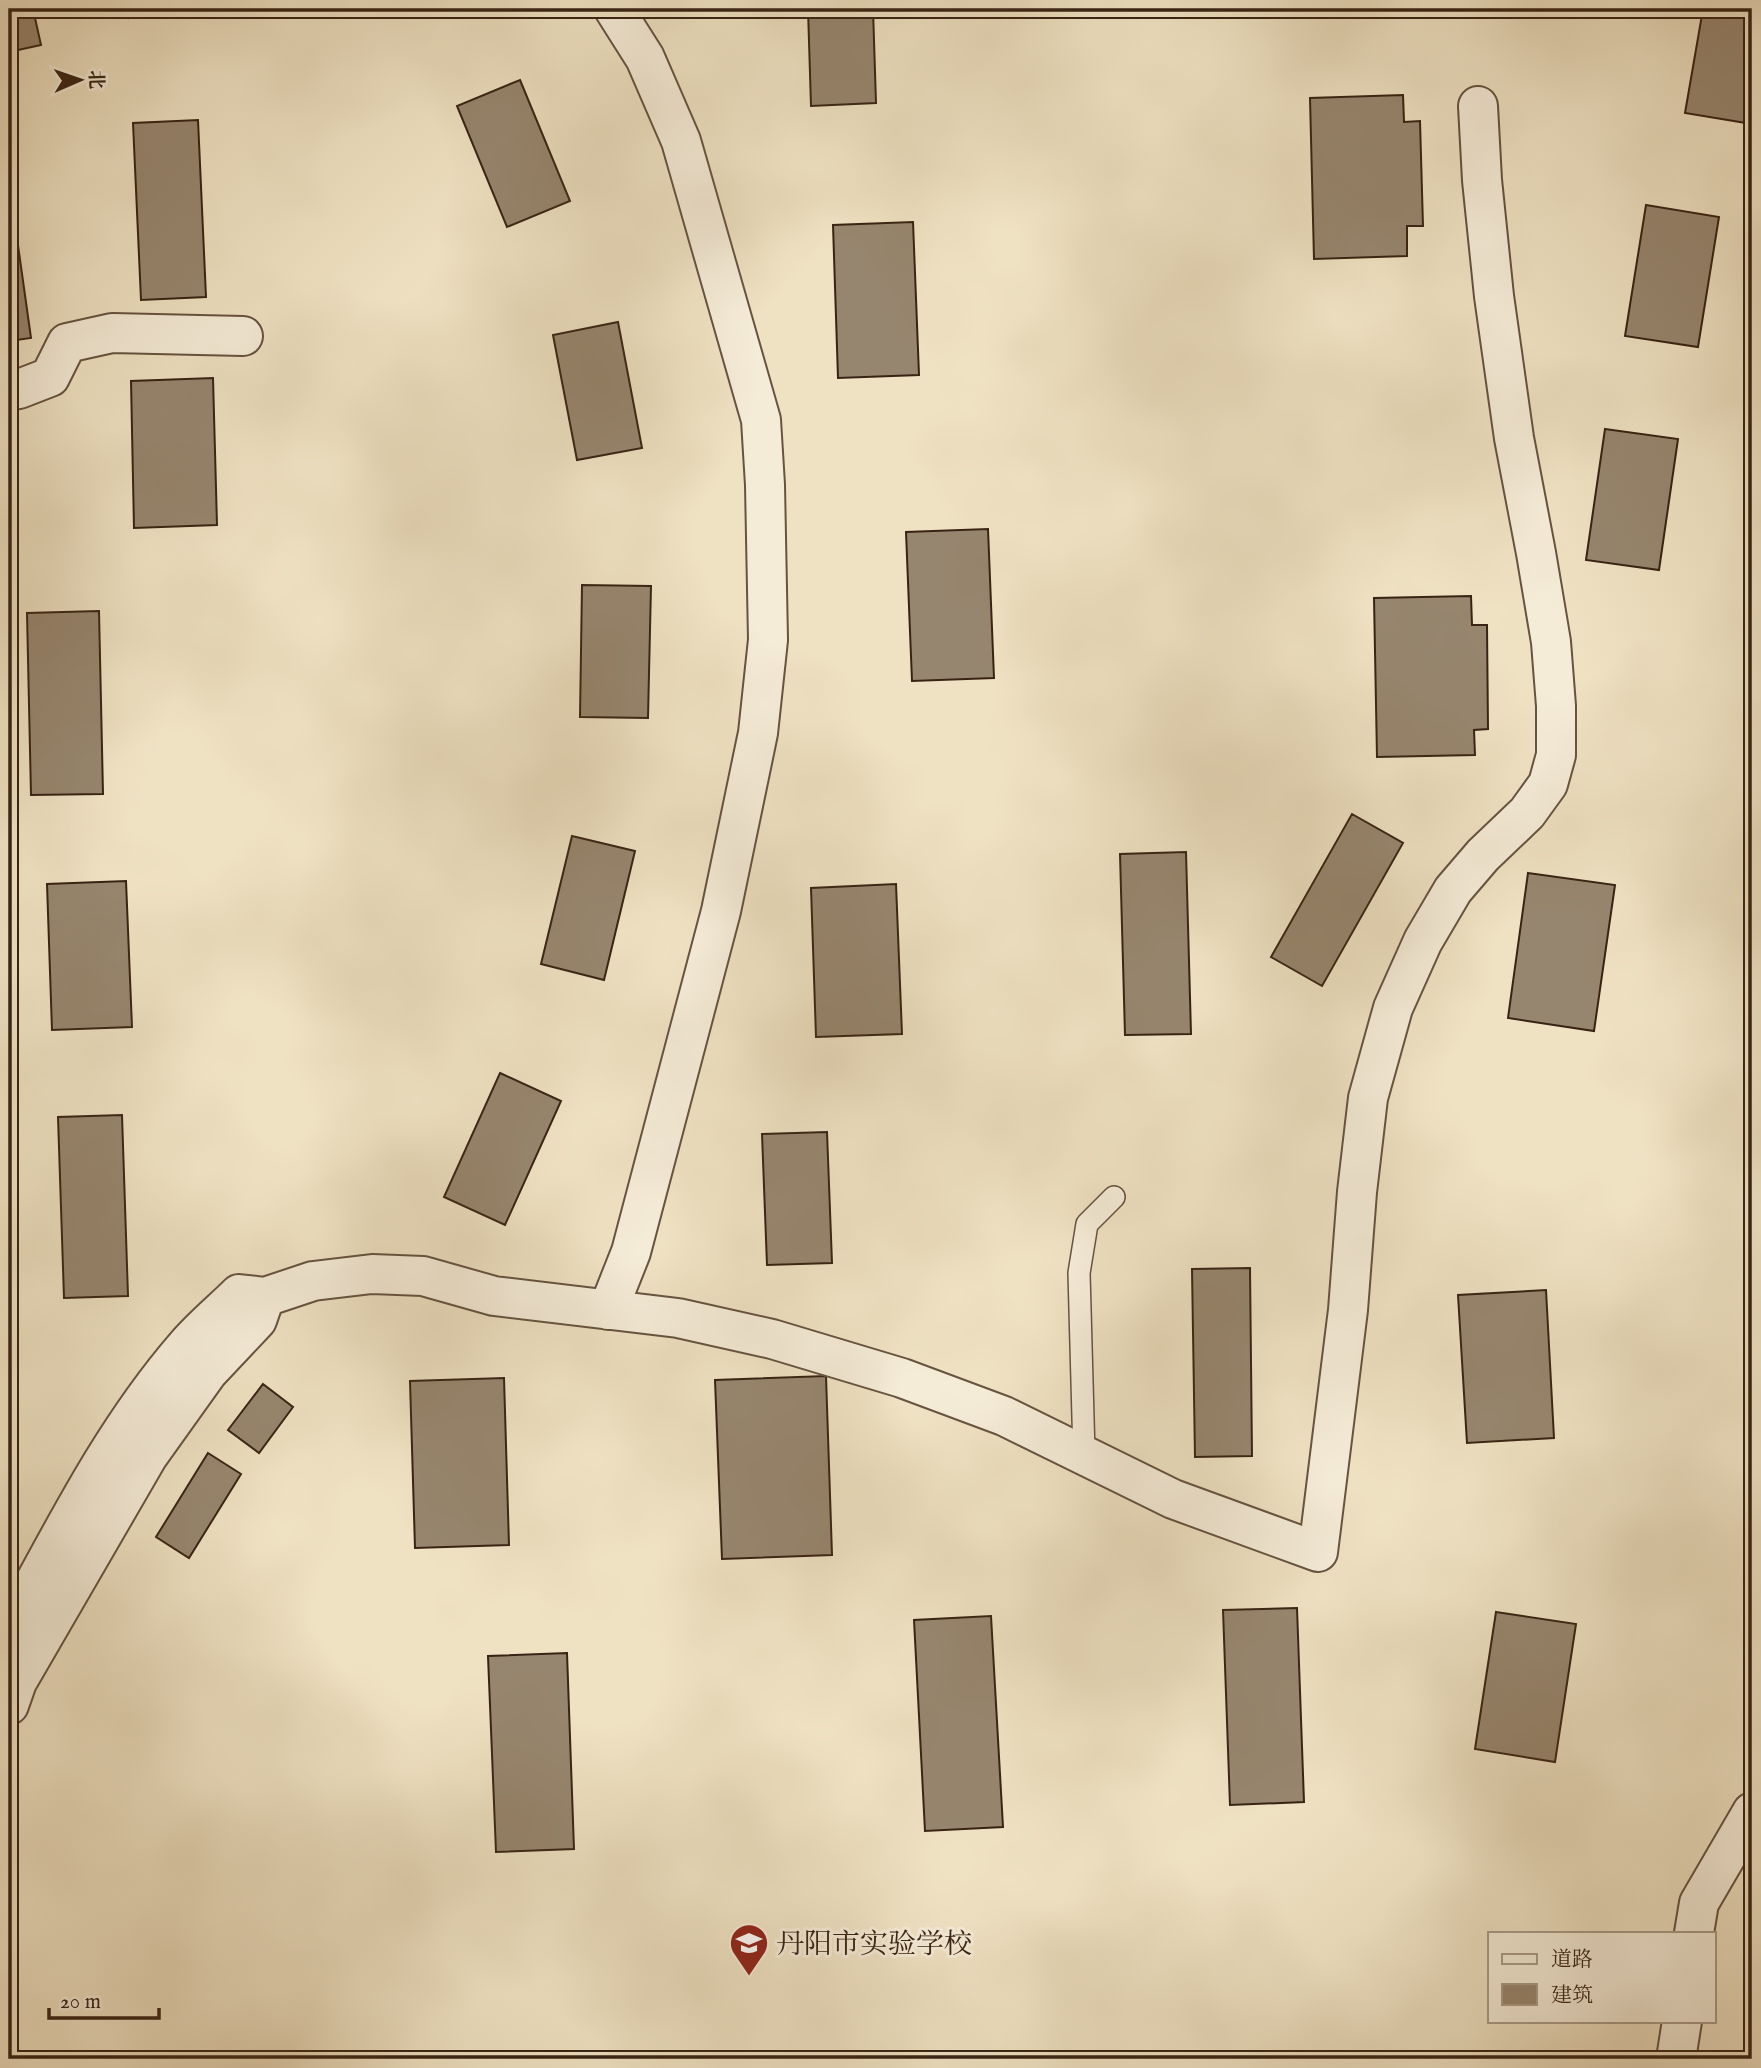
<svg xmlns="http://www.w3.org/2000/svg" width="1761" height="2068" viewBox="0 0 1761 2068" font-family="'IM FELL English','Noto Serif SC',serif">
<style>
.building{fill:#97866f;stroke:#382314;stroke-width:2}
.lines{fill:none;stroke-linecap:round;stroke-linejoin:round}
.service-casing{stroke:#665340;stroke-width:24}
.minor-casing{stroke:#665340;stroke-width:42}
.service{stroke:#f5ecd8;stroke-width:21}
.minor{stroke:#f5ecd8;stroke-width:38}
.labels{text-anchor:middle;stroke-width:6;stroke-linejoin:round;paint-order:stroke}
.poi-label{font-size:28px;fill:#382314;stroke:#f5ecd8;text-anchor:start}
</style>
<rect width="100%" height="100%" fill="#efe2c3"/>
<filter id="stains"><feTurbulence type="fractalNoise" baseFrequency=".00286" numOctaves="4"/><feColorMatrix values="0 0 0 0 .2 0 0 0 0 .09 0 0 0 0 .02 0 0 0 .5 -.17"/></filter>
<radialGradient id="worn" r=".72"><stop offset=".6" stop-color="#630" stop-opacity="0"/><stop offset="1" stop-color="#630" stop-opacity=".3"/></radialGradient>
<path class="building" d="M9,9H33L41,45L9,52Z
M127,9H171L129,18Z
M808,9H873L876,103L811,106Z
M1703,9H1752V124L1685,113Z
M520,80L570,201L507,227L457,106Z
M1403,95L1404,122L1420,121L1423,226H1407V256L1314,259L1310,98Z
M198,120L206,297L141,300L133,123Z
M9,181L31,338L9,341Z
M1646,205L1719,217L1698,347L1625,336Z
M913,222L919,375L838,378L833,225Z
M618,322L642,448L577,460L553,335Z
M213,378L217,525L134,528L131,381Z
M1605,429L1678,439L1659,570L1586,560Z
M988,529L994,678L912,681L906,532Z
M582,585L651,586L648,718L580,717Z
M1471,596L1472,625H1487L1488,729L1474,730L1475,755L1377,757L1374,598Z
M99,611L103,794L31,795L27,613Z
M1352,814L1403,843L1322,986L1271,957Z
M572,836L635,851L604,980L541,964Z
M1186,852L1191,1034L1125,1035L1120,854Z
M1528,873L1615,885L1594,1031L1508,1018Z
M126,881L132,1027L52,1030L47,884Z
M896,884L902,1034L816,1037L811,888Z
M500,1073L561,1101L505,1225L444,1197Z
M122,1115L128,1296L64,1298L58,1117Z
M827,1132L832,1263L767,1265L762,1134Z
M1250,1268L1252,1456L1195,1457L1192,1269Z
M1546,1290L1554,1438L1467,1443L1458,1295Z
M826,1376L832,1555L722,1559L715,1380Z
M504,1378L509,1545L415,1548L410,1381Z
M263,1384L293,1407L259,1453L228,1430Z
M208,1453L241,1474L189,1558L156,1537Z
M1297,1608L1304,1802L1230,1805L1223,1610Z
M1496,1612L1576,1624L1555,1762L1475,1749Z
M991,1616L1003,1827L925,1831L914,1620Z
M567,1653L574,1849L496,1852L488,1656Z"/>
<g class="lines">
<g class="service-casing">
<path id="service" d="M1084,1454L1079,1273L1087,1224L1114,1197"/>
</g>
<g class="minor-casing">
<path id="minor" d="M9,390L19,389L50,377L67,343L112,333L243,336
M265,1297L313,1281L372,1274L423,1276L494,1296L678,1318L772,1339L902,1378L1004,1416L1173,1499L1318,1552L1348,1310L1357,1192L1368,1098L1393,1008L1423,941L1453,890L1483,855L1527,813L1548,784L1556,755V706L1551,642L1536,553L1514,438L1494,296L1482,180L1478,106
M608,1310L631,1252L721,911L758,733L768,640L765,485L761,420L681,141L645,58L614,9
M9,1630C62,1533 113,1430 186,1346C202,1327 222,1311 239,1294L265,1297L257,1320L208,1372L148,1456L17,1682L9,1705
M1694,1933L1699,1903L1752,1812
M1676,2059L1682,2021"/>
</g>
<use href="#service" class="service"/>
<use href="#minor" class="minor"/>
</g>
<defs>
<g id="school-pin" transform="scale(2.0125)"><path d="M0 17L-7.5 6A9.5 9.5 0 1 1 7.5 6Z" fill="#8f2418" stroke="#f5ecd8"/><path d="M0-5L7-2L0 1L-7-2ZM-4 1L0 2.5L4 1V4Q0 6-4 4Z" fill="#fff"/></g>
</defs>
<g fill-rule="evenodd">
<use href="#school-pin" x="749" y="1943"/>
</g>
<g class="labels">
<g class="poi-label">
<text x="776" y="1953">丹阳市实验学校</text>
</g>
</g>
<rect width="1761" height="2068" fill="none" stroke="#efe2c3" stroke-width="35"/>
<rect x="10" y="10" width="1740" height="2047" fill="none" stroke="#382314" stroke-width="3.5"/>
<rect x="18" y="18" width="1726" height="2033" fill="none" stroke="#382314" stroke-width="2"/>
<rect x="1488" y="1932" width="228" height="91" fill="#f5ecd8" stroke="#a99c8a" stroke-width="2"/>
<rect x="1502" y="1954" width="35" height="10" fill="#f5ecd8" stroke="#a99c8a" stroke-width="2"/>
<text x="1551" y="1966" font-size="21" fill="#382314">道路</text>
<rect x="1502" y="1984" width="35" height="21" fill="#97866f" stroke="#a99c8a" stroke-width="2"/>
<text x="1551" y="2002" font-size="21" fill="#382314">建筑</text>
<g transform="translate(80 80) rotate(88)" stroke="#f5ecd8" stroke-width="5" paint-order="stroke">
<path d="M0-5L12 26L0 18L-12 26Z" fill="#382314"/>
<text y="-10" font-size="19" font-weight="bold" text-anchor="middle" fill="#382314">北</text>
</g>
<path d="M49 2008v10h110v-10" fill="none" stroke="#382314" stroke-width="3.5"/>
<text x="60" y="2008" font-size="21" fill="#382314" stroke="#f5ecd8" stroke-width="5" paint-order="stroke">20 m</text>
<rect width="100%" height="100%" filter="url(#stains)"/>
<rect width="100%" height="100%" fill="url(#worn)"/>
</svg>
